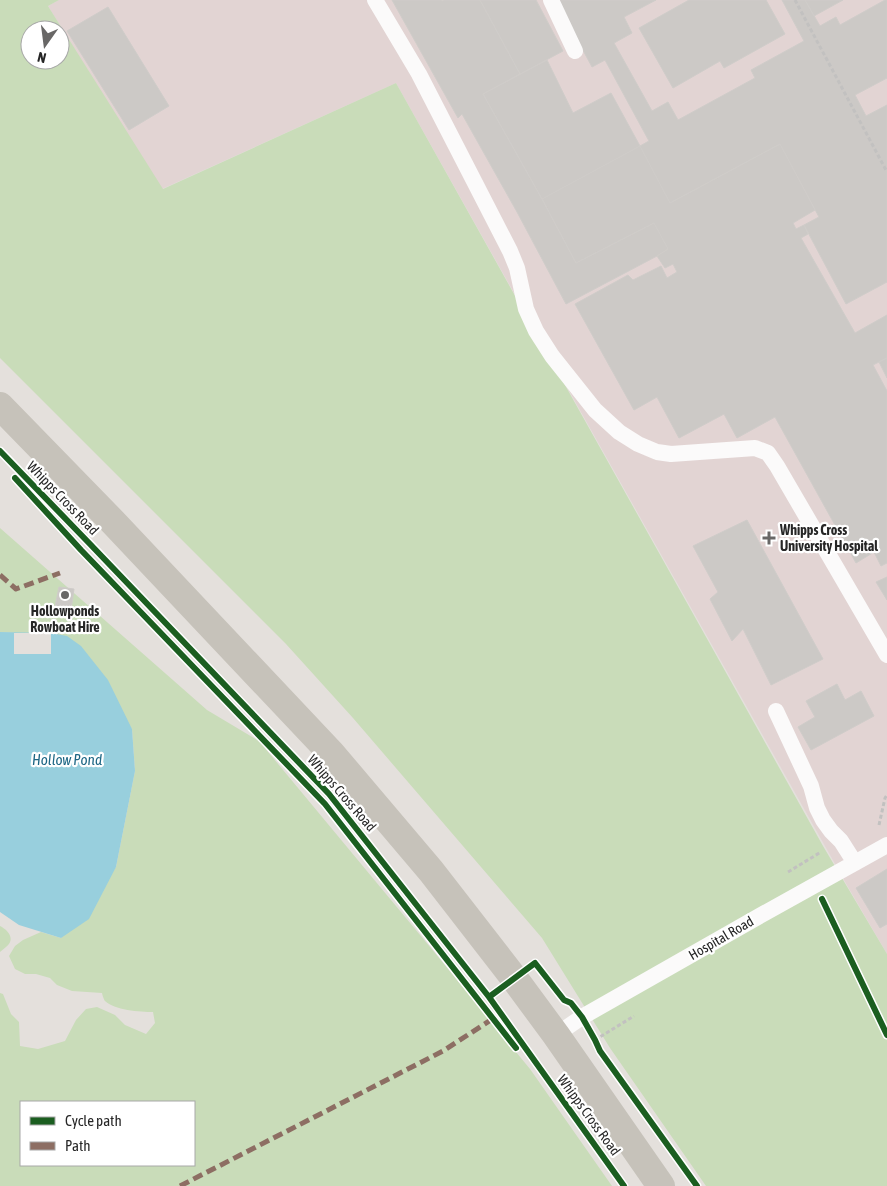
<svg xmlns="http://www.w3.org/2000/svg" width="887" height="1186" viewBox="0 0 887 1186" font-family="'Asap Condensed',sans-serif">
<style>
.medical{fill:#e2d4d3}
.green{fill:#c9dcb9;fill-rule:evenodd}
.water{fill:#98cfdd}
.pier{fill:#e4e0dc}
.building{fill:#ccc9c6;stroke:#cfccc9}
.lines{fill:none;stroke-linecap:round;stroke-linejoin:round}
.path{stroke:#c2c1c0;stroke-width:3;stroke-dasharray:4 2.5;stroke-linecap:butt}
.service{stroke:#fbfafa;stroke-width:16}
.primary{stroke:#c6c2ba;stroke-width:28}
.quiet{stroke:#8d6e63;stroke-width:5;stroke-dasharray:10 5;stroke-linecap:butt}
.cycleway-casing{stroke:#fff;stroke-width:9}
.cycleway{stroke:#1b5e20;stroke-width:6}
.poi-dot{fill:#686766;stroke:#fff;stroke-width:2}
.labels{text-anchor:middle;stroke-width:4.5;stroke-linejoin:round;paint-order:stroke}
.street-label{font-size:14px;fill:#262626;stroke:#fff}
.poi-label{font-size:14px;font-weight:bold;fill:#262626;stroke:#fff;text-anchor:start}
.water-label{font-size:15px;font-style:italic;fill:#1d6684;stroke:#fff}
</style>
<rect width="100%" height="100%" fill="#e4e0dc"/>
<path class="medical" d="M59,0H887V954L848,887L396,83L162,189L48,6Z"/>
<path class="green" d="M0,0H59L48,6L163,189L396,83L823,846L887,954V1186H706L610,1048L542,938L353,718L286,644L0,358ZM30,30H60V60H30Z
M0,528L207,710L259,741L435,953L530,1069L612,1186H0V993L3,994L11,1014L19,1022L20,1046L38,1049L65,1041L76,1020L86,1009L97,1007L115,1015L125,1025L146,1034L155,1023L153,1012C140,1012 114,1010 105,1001C104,1000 102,994 102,993L72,991L57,985L50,978L36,974H25L15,969L9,956L15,946L23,940L41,932L61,938L116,867L135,771L132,729L14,633L0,632ZM21,1102H194V1165H21Z
M0,926C8,930 16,939 6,947C4,949 2,950 0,952Z"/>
<path class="water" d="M0,632L51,633L67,636L81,646L108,680L132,729L135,771L116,867L89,919L61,938L19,925L0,912Z"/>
<path class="pier" d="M14,633H51V654H14Z"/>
<path class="building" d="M392,0H441L442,1L444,0H480L520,74L483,94L542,199L576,263L654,223L668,249L657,256L566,304L517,212L462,114L458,118Z
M480,0H536L563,51L520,74Z
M556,0H656L624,17L632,33L614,43L652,111L668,102L678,120L755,78L751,70L804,41L782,0H805L820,26L836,17L840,25L885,0H887V78L855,95L866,116L887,105V282L846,304L804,225L819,217L780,144L670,203L640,146L649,141L605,60L592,67Z
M689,0H766L785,34L724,68L720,61L673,88L639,28Z
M805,0H843L814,16Z
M108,7L169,106L129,130L67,31Z
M547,60L573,113L611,93L640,146L542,199L483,94Z
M780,144L815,210L793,223L796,229L804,225L808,234L801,238L855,333L887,315V358L873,365L887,391V563L881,566L874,552L856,563L775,417L737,438L724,414L679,438L657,397L634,410L575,304L628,275L633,280L661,266L667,278L677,272L673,264L665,268L657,256L668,249L654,223L576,263L542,199L640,146L670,203Z
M887,358V378L879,362Z
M747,520L823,659L771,685L743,629L732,641L710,599L718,592L693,546Z
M887,577V600L876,582Z
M59,587L74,589L71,610L55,607Z
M837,684L845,700L861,691L874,716L811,750L798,727L815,717L806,701Z
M887,869V924L880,928L856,888Z"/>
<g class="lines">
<path class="path" d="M795,0L887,172
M879,825L885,798L887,795
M788,872L821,852
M595,1040L634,1016"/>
<path class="service" d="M375,0L419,74L510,251L517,268L526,309L536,331L552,356L595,410L619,432L638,444L657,452L671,454L755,448L768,453L777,466L887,655
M551,0L575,51
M776,711L811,786L817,808L823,820L831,831L841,841L855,863
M556,1035L582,1017L763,914L887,845"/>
<path class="primary" d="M0,406L113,522L331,753L431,871L514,978L556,1035L661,1186"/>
<path class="quiet" d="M0,575L16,589L60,573
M180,1186L443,1051L497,1016"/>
<g class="cycleway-casing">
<path id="cycleway" d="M0,451L89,543L329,794L489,997L624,1186
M15,478L81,550L325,804L516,1048
M822,899L887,1035
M489,997L535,963L564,1000L571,1003L582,1017L595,1040L600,1051L697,1186"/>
</g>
<use href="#cycleway" class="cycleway"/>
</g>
<g class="poi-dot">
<path d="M766.5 530.5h5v5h5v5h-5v5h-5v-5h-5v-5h5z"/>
<circle cx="65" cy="595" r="5"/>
</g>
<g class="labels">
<g class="street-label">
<text transform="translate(63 498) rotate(46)" y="5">Whipps Cross Road</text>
<text transform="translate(342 793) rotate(49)" y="5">Whipps Cross Road</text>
<text transform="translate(721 938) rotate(-30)" y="5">Hospital Road</text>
<text transform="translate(589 1115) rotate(54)" y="5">Whipps Cross Road</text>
</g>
<g class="poi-label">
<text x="780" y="535">Whipps Cross<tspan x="780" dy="16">University Hospital</tspan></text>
<text x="65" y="616" text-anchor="middle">Hollowponds<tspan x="65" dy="16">Rowboat Hire</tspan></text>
</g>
<g class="water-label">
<text x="67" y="765">Hollow Pond</text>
</g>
</g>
<rect x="20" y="1101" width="175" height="65" fill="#ffffff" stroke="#a8a8a8"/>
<rect x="30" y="1117" width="25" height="8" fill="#1b5e20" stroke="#a8a8a8"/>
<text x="65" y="1126" font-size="15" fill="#262626">Cycle path</text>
<rect x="30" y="1142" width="25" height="8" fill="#8d6e63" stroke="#a8a8a8"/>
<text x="65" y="1151" font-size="15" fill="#262626">Path</text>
<g transform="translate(45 45) rotate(194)"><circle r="24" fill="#ffffff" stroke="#a8a8a8"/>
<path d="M0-4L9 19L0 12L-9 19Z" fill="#686766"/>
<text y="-8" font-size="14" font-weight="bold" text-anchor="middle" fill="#262626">N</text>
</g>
</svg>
